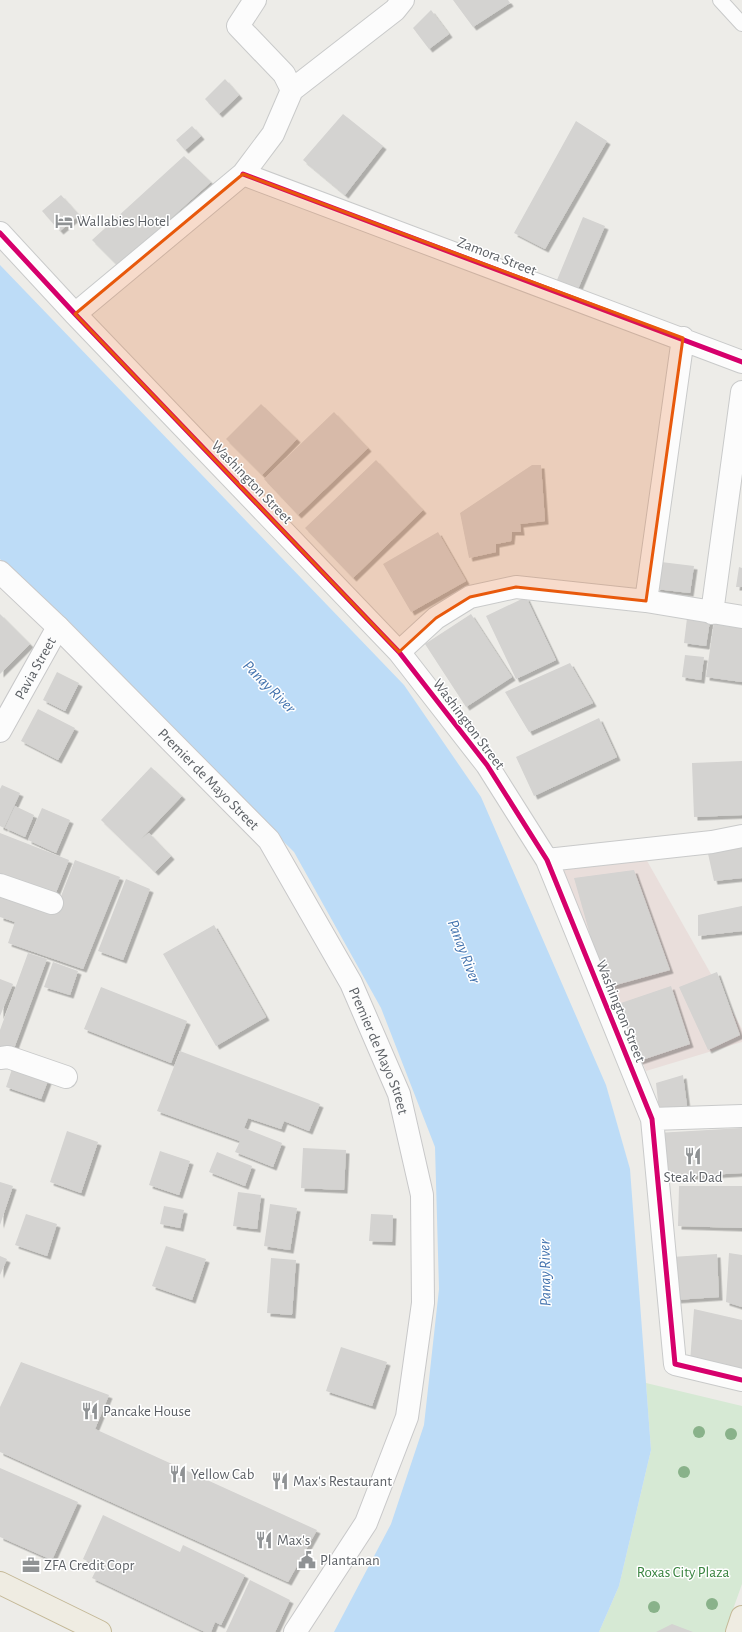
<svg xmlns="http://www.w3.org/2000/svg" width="742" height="1632" viewBox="0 0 742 1632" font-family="'Alegreya Sans',sans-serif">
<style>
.medical{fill:#e9dedb}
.green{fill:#d6e9d4}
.water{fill:#bddcf7}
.building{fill:#d4d3d1;filter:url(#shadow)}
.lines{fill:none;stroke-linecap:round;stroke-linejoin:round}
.lane-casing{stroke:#c9caca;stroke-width:16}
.street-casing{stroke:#c9caca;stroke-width:24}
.secondary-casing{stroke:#c8c8c9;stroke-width:24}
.highway-casing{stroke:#c4b896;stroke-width:24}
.lane{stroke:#fcfcfc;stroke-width:14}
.street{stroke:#fcfcfc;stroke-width:22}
.secondary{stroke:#fcfcfc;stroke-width:22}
.highway{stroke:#efece2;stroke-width:22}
.cycleway-casing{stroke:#fff;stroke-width:8}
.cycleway{stroke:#d6006c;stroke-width:5}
.tree{fill:#89b28a}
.marked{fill:#e8590c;fill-opacity:0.2;stroke:#e8590c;stroke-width:3;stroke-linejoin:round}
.labels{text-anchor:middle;stroke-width:3;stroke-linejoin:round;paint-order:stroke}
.poi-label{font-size:15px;fill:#5d6166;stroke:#fff;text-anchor:start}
.street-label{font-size:15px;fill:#5d6166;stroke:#fff}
.park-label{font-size:15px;fill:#37833e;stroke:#fff}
.water-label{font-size:16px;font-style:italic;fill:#4474af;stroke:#fff}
</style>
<defs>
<filter id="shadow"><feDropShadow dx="3.5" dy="3.5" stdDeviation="0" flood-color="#0004"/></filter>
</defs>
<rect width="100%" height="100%" fill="#edece8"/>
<path class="medical" d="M646,859L742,1029V1042L646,1071L562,870Z"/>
<path class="green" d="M646,1383L742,1406V1584L725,1632H599L619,1586L651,1450Z"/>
<path class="water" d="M0,265L404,685L481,797L606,1085L630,1169L651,1450L619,1586L599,1632H334L391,1524L424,1425L439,1289L435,1147L381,1008L294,852L0,559Z"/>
<path class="building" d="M453,0H508L510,3L473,27Z
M431,10L449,34L429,49L413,28Z
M225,79L239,95L219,114L205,99Z
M343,114L383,146L345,195L303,160Z
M576,121L607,141L545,249L514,233Z
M192,126L201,136L185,150L176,140Z
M184,156L211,182L118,266L92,240Z
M61,195L79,215L60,231L42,211Z
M583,217L605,226L578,289L557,280Z
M261,404L297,439L262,475L226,439Z
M334,412L368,448L298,515L264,479Z
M376,460L423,510L353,578L305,528Z
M532,465H541L545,521L520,524L521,532H512L511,541L496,544V552L469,558L460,513Z
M438,532L466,581L411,612L383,564Z
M661,562L694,566L690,593L656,589Z
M739,567L742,568V587H736Z
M526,597L556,660L516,679L486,616Z
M0,614L30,644L0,674Z
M471,614L512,677L466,707L425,644Z
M687,618L710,621L706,646L684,643Z
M714,622L742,626V682L706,677Z
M685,655L704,657L701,680L682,677Z
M570,663L593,703L529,732L505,692Z
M57,672L79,683L65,711L43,700Z
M38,709L75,728L58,760L21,741Z
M599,718L617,757L534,796L516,757Z
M742,761V815L694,817L692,763Z
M151,767L182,796L141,839L149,833L171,856L155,872L101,820Z
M2,785L20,793L4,828L0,826V789Z
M15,806L34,815L25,837L5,828Z
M42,808L70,820L56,853L28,840Z
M0,833L69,860L53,900L0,878Z
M742,846V878L714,881L707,849Z
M75,860L120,877L83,969L8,943L15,922L0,917V891L55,912Z
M634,870L670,970L605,988L574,878Z
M126,879L150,889L123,960L98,951Z
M742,906V931L698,936V915Z
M214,925L266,1017L216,1046L163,954Z
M28,953L47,959L12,1054L0,1049V1030Z
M53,962L78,971L70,995L44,987Z
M717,972L740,1035L708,1050L679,987Z
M0,979L13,984L0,1016Z
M671,986L690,1044L636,1062L618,1004Z
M101,987L187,1021L171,1063L84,1029Z
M180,1051L320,1104L309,1131L284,1121L281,1129L248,1118L244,1128L282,1143L273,1167L235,1152L240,1141L157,1111Z
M13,1066L49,1078L41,1099L6,1087Z
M683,1075L687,1106L659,1111L656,1083Z
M742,1128V1173L660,1178L657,1133Z
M67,1131L98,1142L81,1193L50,1182Z
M303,1148L346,1150L344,1190L301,1188Z
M160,1151L190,1161L179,1195L149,1185Z
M217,1152L252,1166L245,1186L209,1172Z
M0,1182L13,1186L0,1225Z
M679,1186H742V1228L678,1226Z
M238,1192L261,1195L257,1229L233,1226Z
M270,1204L297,1208L290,1250L264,1246Z
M164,1206L184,1210L180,1228L160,1224Z
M26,1214L57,1224L47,1256L15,1245Z
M371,1214L393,1215L392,1242L369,1241Z
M166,1246L206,1259L192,1300L152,1286Z
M729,1253L742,1255V1307L726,1302Z
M717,1254L719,1297L675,1300L672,1257Z
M0,1256L7,1259L0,1275Z
M271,1258L296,1260L292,1315L267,1313Z
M694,1309L742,1320V1376L690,1362Z
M341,1347L387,1362L372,1406L326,1391Z
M21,1362L109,1395L95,1429L317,1530L288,1582L0,1452V1407Z
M0,1468L78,1502L52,1560L0,1537Z
M103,1515L180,1552L183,1545L245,1575L221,1625L215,1622L211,1632H205L92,1578L98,1566L83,1559Z
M250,1580L290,1600L275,1632H226Z
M672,1624L693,1632H656Z"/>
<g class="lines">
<g class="lane-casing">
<path id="lane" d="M720,0L742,24"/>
</g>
<g class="street-casing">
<path id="street" d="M255,0L238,26L284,74L292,90
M243,174L742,362
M0,233L75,314L399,652L487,765L547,860L652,1119L675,1364L742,1380
M75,314L243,174L273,134L292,90L395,10L403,0
M646,601L683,338
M712,613L742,392
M399,652L436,618L470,597L516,587L646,601L742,617
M547,860L712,842L742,836
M0,885L52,903
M0,1058L8,1057L66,1077
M652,1119L742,1116"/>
</g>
<g class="secondary-casing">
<g id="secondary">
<path id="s1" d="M0,572L58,627L269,840L351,983L399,1094L422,1195L423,1303L407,1417L366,1523L295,1632"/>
<path id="s2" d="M0,731L58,627"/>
</g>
</g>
<g class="highway-casing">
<path id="highway" d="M0,1583L100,1632
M737,1632L742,1617"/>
</g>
<use href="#lane" class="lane"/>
<use href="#street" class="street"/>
<use href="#secondary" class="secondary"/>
<use href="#highway" class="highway"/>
<g class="cycleway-casing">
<path id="cycleway" d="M243,174L742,362
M0,233L75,314L399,652L487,765L547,860L652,1119L675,1364L742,1380"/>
</g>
<use href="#cycleway" class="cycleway"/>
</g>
<g class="tree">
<circle cx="699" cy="1432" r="6"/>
<circle cx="731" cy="1434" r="6"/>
<circle cx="684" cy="1472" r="6"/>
<circle cx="712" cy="1604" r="6"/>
<circle cx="654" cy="1607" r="6"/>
</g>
<path class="marked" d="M243,174L683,338L646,601L516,587L470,597L436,618L399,652L75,314Z"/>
<defs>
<g id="hotel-bare" transform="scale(1.38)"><path d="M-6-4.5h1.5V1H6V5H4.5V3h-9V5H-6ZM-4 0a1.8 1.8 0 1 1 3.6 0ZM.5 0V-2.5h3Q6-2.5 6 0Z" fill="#8f9294" stroke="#fff" stroke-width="2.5" paint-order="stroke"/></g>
<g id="restaurant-bare" transform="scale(1.38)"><path d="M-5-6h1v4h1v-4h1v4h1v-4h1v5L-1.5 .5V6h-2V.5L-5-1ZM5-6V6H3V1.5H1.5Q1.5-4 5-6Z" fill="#8f9294" stroke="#fff" stroke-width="2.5" paint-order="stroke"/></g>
<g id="civic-bare" transform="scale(1.38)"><path d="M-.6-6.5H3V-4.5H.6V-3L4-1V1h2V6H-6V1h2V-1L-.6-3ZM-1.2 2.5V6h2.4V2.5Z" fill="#8f9294" stroke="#fff" stroke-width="2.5" paint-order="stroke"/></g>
<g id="office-bare" transform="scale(1.38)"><path d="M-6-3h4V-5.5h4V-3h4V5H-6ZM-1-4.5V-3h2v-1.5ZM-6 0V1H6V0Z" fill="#8f9294" stroke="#fff" stroke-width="2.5" paint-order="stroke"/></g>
</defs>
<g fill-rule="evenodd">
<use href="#hotel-bare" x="64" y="221"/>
<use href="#restaurant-bare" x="693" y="1156"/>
<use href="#restaurant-bare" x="90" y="1411"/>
<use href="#restaurant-bare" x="178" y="1474"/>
<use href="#restaurant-bare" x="280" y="1481"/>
<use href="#restaurant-bare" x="264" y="1540"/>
<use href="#civic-bare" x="307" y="1560"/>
<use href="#office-bare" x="31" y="1565"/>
</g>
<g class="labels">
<g class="poi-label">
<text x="77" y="226">Wallabies Hotel</text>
<text x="693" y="1182" text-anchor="middle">Steak Dad</text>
<text x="103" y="1416">Pancake House</text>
<text x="191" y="1479">Yellow Cab</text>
<text x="293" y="1486">Max's Restaurant</text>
<text x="277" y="1545">Max's</text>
<text x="320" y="1565">Plantanan</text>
<text x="44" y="1570">ZFA Credit Copr</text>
</g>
<g class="street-label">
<text transform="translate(497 256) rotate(21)" y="5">Zamora Street</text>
<text transform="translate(252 482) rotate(46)" y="5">Washington Street</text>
<text dy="5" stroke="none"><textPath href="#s2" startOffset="72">Pavia Street</textPath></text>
<text transform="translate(469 724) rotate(53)" y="5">Washington Street</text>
<text dy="5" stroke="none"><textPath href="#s1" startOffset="294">Premier de Mayo Street</textPath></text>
<text transform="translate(621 1011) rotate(68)" y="5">Washington Street</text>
<text dy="5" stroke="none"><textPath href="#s1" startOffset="618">Premier de Mayo Street</textPath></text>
</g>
<g class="park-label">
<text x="683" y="1577">Roxas City Plaza</text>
</g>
<g class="water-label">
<text transform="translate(270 686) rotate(45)" y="6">Panay River</text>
<text transform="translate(465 951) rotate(69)" y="6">Panay River</text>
<text transform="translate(544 1273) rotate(-91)" y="6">Panay River</text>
</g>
</g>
</svg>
